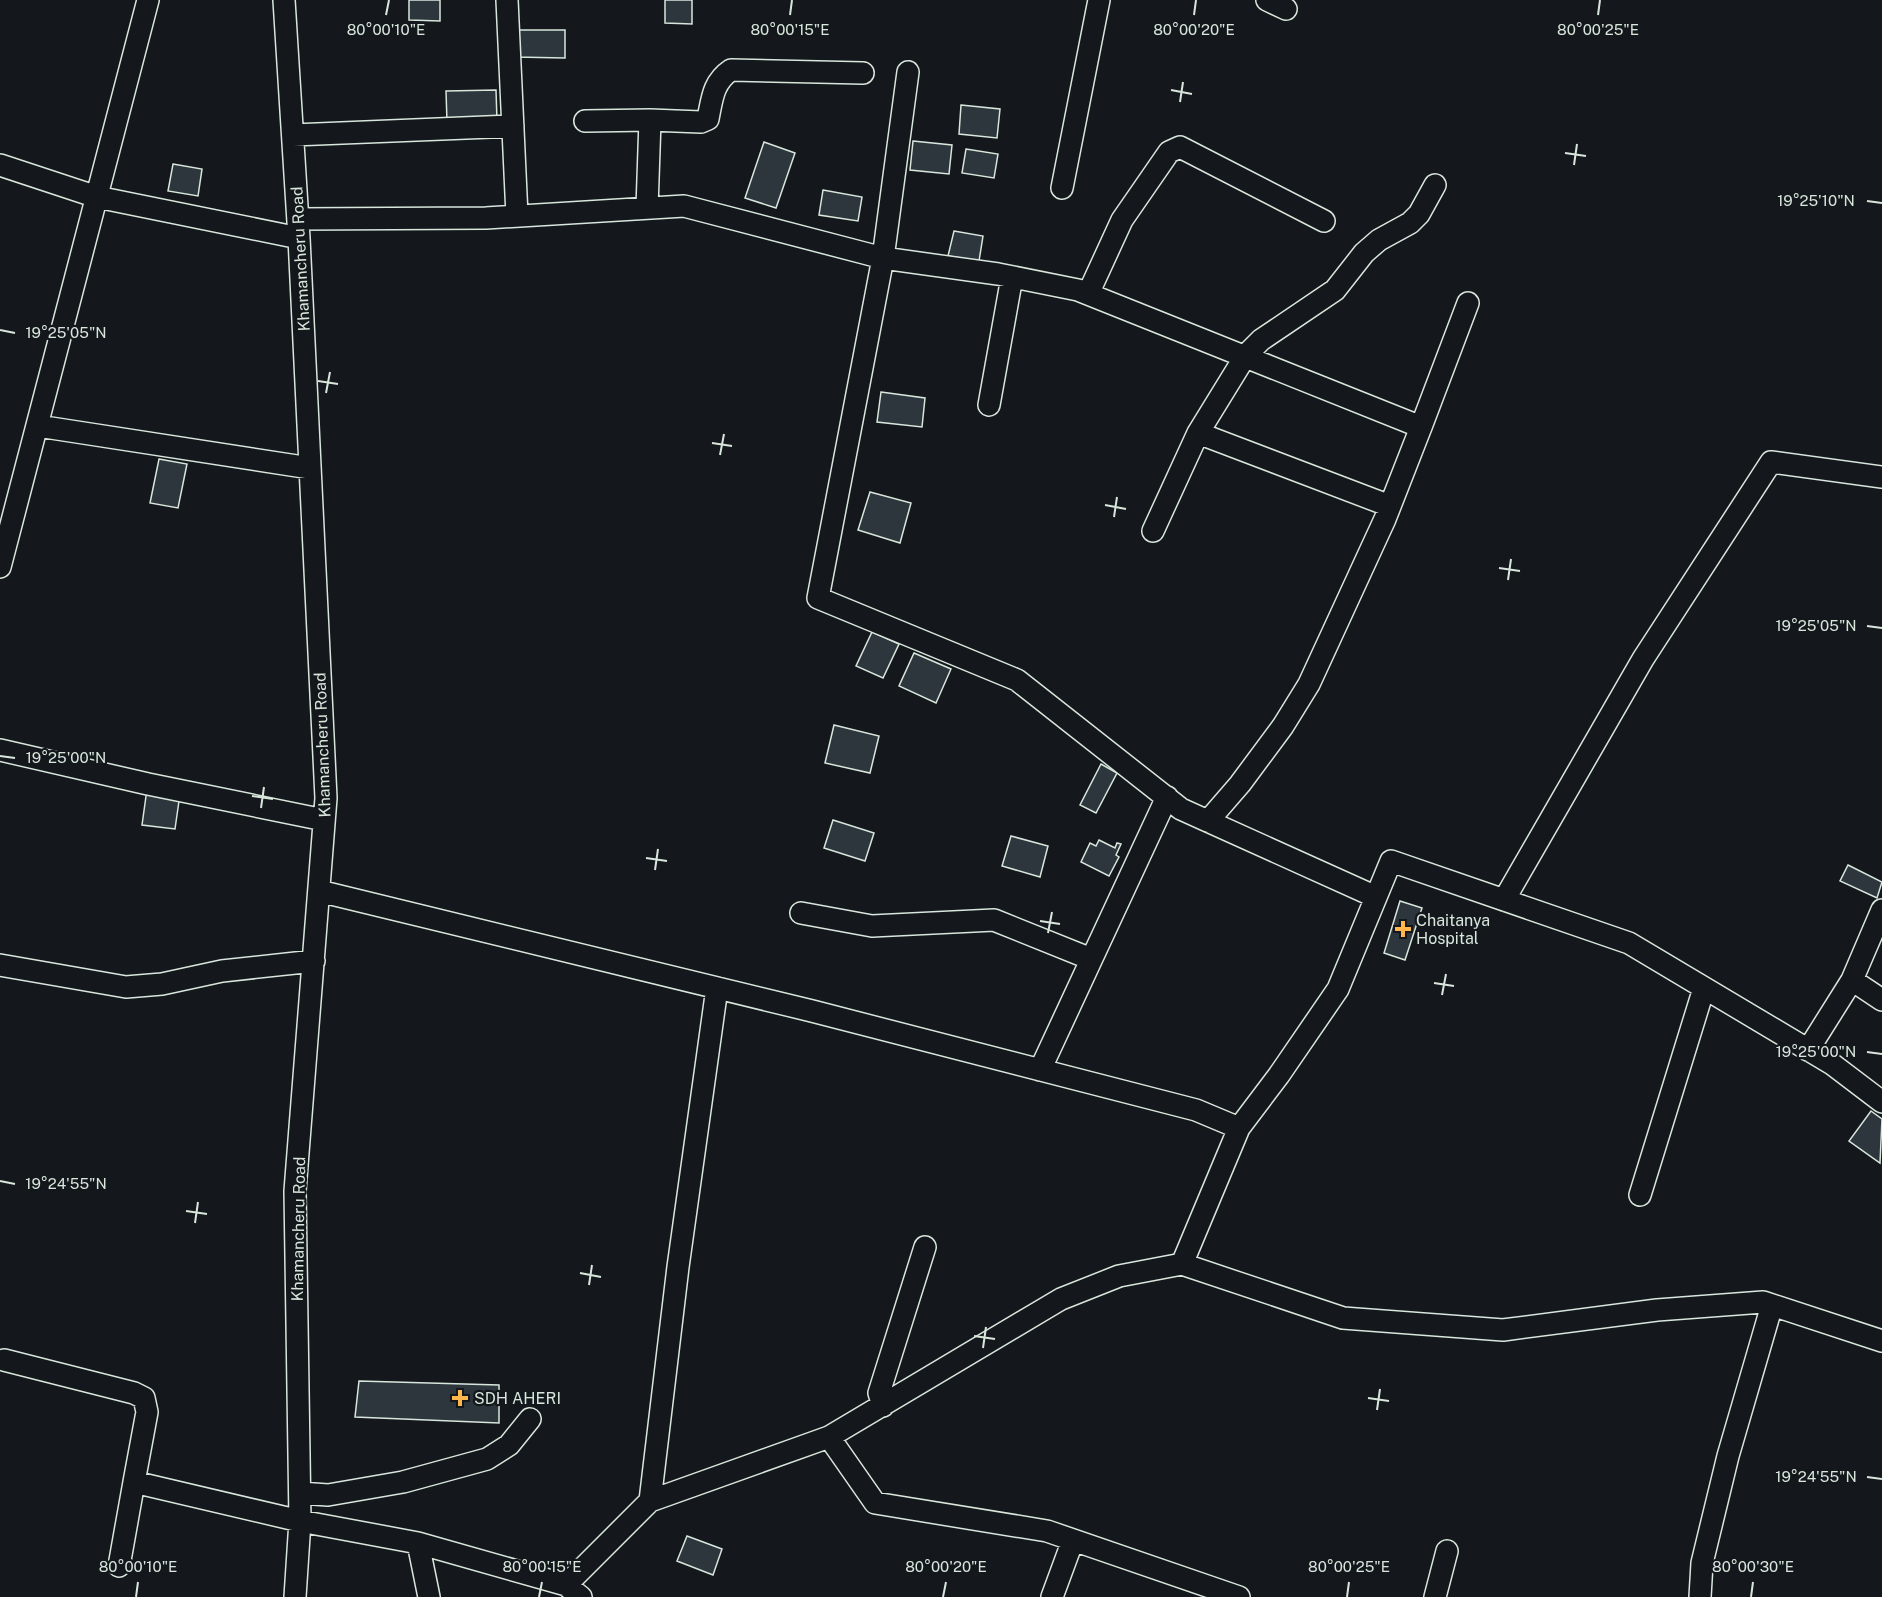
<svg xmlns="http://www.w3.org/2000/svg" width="1882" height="1597" viewBox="0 0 1882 1597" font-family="'Public Sans',sans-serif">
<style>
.building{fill:#2c363c;stroke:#d8e6dc;stroke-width:1.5}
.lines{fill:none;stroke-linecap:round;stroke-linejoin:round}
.minor-casing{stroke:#d8e6dc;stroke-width:24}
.minor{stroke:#14181c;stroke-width:21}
.ticks{fill:none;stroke:#d8e6dc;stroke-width:2}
.poi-dot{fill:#ffb74d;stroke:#14181c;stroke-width:2}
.labels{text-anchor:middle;stroke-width:4.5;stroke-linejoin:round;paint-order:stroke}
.street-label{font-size:16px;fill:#d8e6dc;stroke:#14181c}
.poi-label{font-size:16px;fill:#d8e6dc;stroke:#14181c;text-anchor:start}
.ticks-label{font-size:15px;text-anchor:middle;fill:#d8e6dc;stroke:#14181c;stroke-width:4.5;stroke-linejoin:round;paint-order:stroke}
</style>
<rect width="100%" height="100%" fill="#14181c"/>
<path class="building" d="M409,0H440V21L409,20Z
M665,0H692V24L665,23Z
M515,30H565V58L515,57Z
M496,90L497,121L447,122L446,91Z
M961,105L1000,109L997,138L959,134Z
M913,141L952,145L949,174L910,170Z
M764,142L795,153L776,208L745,198Z
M966,149L998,154L994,178L962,173Z
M173,164L202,169L198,196L168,191Z
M823,190L862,197L858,221L819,215Z
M954,231L983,236L979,261L948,256Z
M881,392L925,398L922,427L877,422Z
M159,459L187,464L178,508L150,503Z
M870,492L911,503L900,543L858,530Z
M872,632L899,644L883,678L856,666Z
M914,653L951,669L936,703L899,686Z
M834,725L879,736L870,773L825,763Z
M1101,764L1117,773L1096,813L1080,805Z
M147,789L180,794L175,829L142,825Z
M833,820L874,833L865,861L824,848Z
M1011,836L1048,846L1040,877L1002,866Z
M1099,840L1115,848L1117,843L1121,844L1116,855L1119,857L1109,876L1081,862L1090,843L1096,846Z
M1848,865L1882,882L1877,898L1840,881Z
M1400,901L1422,908L1405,960L1384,953Z
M1871,1111L1882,1119L1880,1163L1849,1141Z
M359,1381L499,1385V1423L355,1417Z
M687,1536L722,1549L713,1575L677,1561Z"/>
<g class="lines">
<g class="minor-casing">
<path id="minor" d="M284,0L299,238L326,798L295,1191L300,1521L295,1597
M507,0L517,216
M1267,0L1286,9
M908,72L883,258L998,274L1078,290L1421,427L1385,519L1309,684L1283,726L1240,784L1208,821
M585,121L650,120
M293,135L513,126
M0,165L97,197L299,238
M1062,188L1099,0
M647,208L650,120L701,122L708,119C712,99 713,82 731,70L863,73
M298,219L486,218L684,206L883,258L818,598L1017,680L1181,809L1376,897
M1088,294L1122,220L1169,152L1180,147L1324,221
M989,405L1012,277
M38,426L310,468
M1421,427L1468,303
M1198,433L1390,506
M1153,531L1198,433L1246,355L1261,340L1335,290L1364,253L1379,240L1410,223L1419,214L1435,185
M0,567L148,0
M0,750L148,784L324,820
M319,891L812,1011L1196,1110L1239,1128L1279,1075L1338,989L1391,861L1629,943L1832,1064L1882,1102
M1504,900L1643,659L1771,462L1882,477
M801,913L872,926L994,920L1091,959
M0,965L126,987L162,984L222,971L314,961
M1852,980L1882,910
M1808,1050L1852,980L1882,1000
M1040,1070L1167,797
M1640,1195L1704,988
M1182,1264L1343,1318L1503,1330L1657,1310L1763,1302L1882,1341
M4,1360L134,1393L144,1398L147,1412L134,1482
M883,1406L879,1393L925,1247
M829,1437L875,1503L1047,1531L1239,1597
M300,1493L328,1495L403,1482L487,1459L509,1445L530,1419
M650,1501L829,1437L1061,1299L1119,1276L1182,1264L1239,1128
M418,1543L429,1597
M119,1566L134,1482L300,1521L418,1543L566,1585L650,1501L678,1267L717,988
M566,1585L581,1597
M1052,1597L1073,1540
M1435,1597L1447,1551
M1700,1597L1702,1563L1728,1456L1772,1305"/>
</g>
<use href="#minor" class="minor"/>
</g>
<path class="ticks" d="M386,15L389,0M790,15L792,0M1194,15L1196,0M1598,15L1600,0M1171,90L1192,94M1180,102L1183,82M1565,153L1586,156M1574,165L1577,144M1867,201L1882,203M0,330L15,333M318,381L338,384M326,393L330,372M712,443L732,446M720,455L724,434M1105,505L1126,509M1114,517L1117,497M1499,568L1520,571M1508,580L1511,559M1867,626L1882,628M0,756L15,758M252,796L273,799M261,808L264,787M646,858L667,861M655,870L658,849M1040,921L1060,924M1048,933L1052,912M1434,983L1454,986M1442,995L1446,974M1867,1052L1882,1054M0,1181L15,1184M186,1211L207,1214M195,1223L198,1202M580,1273L601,1277M589,1285L592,1265M974,1336L995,1339M983,1348L986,1327M1368,1398L1389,1401M1377,1410L1380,1389M1867,1477L1882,1479M136,1597L138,1582M539,1597L542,1582M943,1597L946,1582M1347,1597L1349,1582M1751,1597L1753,1582"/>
<g class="poi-dot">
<path d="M1400 920h6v6h6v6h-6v6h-6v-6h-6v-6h6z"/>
<path d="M457 1389h6v6h6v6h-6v6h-6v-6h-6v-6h6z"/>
</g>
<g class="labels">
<g class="street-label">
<text transform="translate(300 259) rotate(-93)" y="6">Khamancheru Road</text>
<text transform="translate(322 745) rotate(-92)" y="6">Khamancheru Road</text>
<text transform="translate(298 1229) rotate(-89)" y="6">Khamancheru Road</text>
</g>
<g class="poi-label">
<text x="1416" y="926">Chaitanya<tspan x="1416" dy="18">Hospital</tspan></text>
<text x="474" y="1404">SDH AHERI</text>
</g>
</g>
<g class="ticks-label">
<text x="386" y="35">80°00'10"E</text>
<text x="790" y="35">80°00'15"E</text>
<text x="1194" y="35">80°00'20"E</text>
<text x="1598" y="35">80°00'25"E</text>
<text x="1816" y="206">19°25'10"N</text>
<text x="66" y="338">19°25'05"N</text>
<text x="1816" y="631">19°25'05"N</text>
<text x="66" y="763">19°25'00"N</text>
<text x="1816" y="1057">19°25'00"N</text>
<text x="66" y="1189">19°24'55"N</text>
<text x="1816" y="1482">19°24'55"N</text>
<text x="138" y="1572">80°00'10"E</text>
<text x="542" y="1572">80°00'15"E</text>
<text x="946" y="1572">80°00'20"E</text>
<text x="1349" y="1572">80°00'25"E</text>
<text x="1753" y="1572">80°00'30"E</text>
</g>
</svg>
